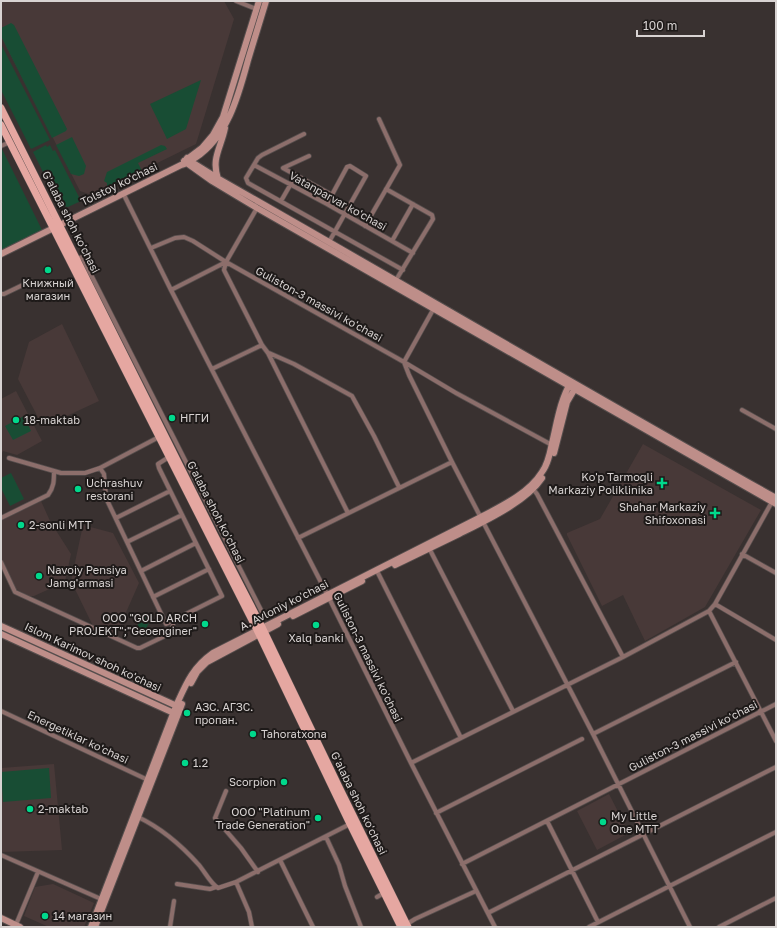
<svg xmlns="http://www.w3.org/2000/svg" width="777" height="928" viewBox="0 0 777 928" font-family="'Golos Text',sans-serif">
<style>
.built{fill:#483938}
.green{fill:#184d34}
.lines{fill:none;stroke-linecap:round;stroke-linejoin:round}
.street-casing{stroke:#564e4d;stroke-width:5.5}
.secondary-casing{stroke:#564e4d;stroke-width:8}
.primary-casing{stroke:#564e4d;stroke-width:8}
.street{stroke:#8c6e6b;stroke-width:4}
.secondary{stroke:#be8e89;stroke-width:6}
.primary{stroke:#e5a7a1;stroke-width:7}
.poi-dot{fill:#00d98c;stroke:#1e1a19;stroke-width:1.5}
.labels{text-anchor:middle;stroke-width:4;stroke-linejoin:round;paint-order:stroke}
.street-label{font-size:11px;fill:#d8d3d2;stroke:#1e1a19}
.poi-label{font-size:11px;fill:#d8d3d2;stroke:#1e1a19;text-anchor:start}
</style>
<rect width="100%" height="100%" fill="#393130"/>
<path class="built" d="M1,1H224L234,19L196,144L92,195L80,191L1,36Z
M62,324L99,401L43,427L18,379L29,342Z
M16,391L42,441L17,455L3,451L1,455V399Z
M643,444L761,510L705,607L645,641L623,595L602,606L567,535V533L600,519Z
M41,501L50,521L71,554L65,582L34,596H28L16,589L1,557V521Z
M83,525L113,533L139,583L116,635L93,626L71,581Z
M54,764L62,850L1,852V768Z
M609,794L629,833L597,850L577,811Z
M53,884L94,903L84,927H49L24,916L35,887Z"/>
<path class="green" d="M11,23L14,25L67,129L66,131L52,138L1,36V28Z
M1,44L50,140L31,149L1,90Z
M201,80L186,129L167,139L150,104Z
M72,137L86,166L84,174L79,176L71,174L56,145Z
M46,145L47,147L50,145L53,151L55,150L81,201L68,207L59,205L57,200L56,190L51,179L43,172L33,152Z
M161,145L165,146L167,149L138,163L142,171L110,187L107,186V183L104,181L107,172Z
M1,149H2L42,230L1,250Z
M24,416L31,431L13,440L5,426Z
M11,473L24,499L10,506L1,488V478Z
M143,613L152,616L144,633L136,629Z
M49,768L51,798L3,802L1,772Z"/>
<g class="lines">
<g class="street-casing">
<path id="street" d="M236,1L256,9
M304,134L262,155L258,158L246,178L248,183L403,270
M1,146L10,142
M309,156L283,168L332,195
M254,165L327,204L413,253
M386,189L432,215L433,219L396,280
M123,193L171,290L327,594L411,763L495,927
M281,201L296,175
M327,204L347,167L350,166L366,176L329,242
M257,208L226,262L224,270L262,345L268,353L348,513
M365,226L400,165L379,119
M392,241L413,204
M151,248L175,238L184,237L193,241L226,262L404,362L456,393L552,445
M77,259L82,257L263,614
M171,290L226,262
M1,294H4L31,281
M434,308L404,362L409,375L452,462L593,734L690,927
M269,353L294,364L352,396L374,436L399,487
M212,369L262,345
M742,410L776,429
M9,458L61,473H85L100,468L159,437
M100,468L104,474L106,498L166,624L222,596L159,468L158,464L169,457
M533,489L537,494L623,657
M1,518L48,495C54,487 54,481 54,471
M116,518L170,491
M298,538L452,462
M127,542L182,515
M429,548L513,711
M742,554L776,573
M1,562L15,592L137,648H140L171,633L174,620
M141,571L196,543
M378,573L461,738
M153,597L209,569
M715,604L776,640
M709,611L776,741
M1,711L148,780
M593,734L736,662
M411,763L623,657L709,611L715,604L773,500
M226,791L215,818L241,848L258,872
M436,813L582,739
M138,817C161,828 182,846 199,865C205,872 210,883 218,888L236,882L350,824
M547,821L598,922
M326,837L339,865L345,886L361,927
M1,855L101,899
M280,860L313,927
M462,864L776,704
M236,882L249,912L252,927
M177,884L210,889L216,887
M377,897L384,893
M488,913L776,767
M407,924L415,919L476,891
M15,927L38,872
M170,927L174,901
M589,927L776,832
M719,927L776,898"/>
</g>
<g class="secondary-casing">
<path id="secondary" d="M190,157L202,148L213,135L223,117L259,1
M187,158L190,161L219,179C405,285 589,393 776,498
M184,161L212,181L257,208L776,504
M218,179C211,158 221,148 225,128
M1,254L181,165C187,164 190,161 195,158C228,136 238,97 248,60C254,40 260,21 266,1
M554,453L567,402L577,385
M395,565C416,555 438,544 459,534C485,521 526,502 542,478
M293,616L362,581
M1,626L179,707
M1,634L176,714
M191,683L197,672L207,662L278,624
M1,918L20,927
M91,927L176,706C186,684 192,668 213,653L481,517C502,506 529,493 542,472C548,464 550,453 552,443C557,423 560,400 571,382
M95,927L182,704"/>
</g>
<g class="primary-casing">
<path id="primary" d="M1,108L215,536L262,627L339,787L408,927
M1,125L257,630L350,824L401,927"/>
</g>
<use href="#street" class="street"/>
<use href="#secondary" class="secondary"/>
<use href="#primary" class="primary"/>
</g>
<g class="poi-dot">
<circle cx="48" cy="270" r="4"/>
<circle cx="172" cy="418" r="4"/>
<circle cx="16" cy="420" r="4"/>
<path d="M660 477h4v4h4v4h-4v4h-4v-4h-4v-4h4z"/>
<circle cx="78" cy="489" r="4"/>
<path d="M713 507h4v4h4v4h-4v4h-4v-4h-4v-4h4z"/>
<circle cx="21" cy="525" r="4"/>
<circle cx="39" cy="576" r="4"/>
<circle cx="205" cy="624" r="4"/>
<circle cx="316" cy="625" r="4"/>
<circle cx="187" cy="713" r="4"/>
<circle cx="253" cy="734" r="4"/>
<circle cx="185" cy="763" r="4"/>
<circle cx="284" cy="782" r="4"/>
<circle cx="30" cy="809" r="4"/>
<circle cx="318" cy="818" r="4"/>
<circle cx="603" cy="822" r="4"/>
<circle cx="45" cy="916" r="4"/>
</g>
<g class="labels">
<g class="street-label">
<text transform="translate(119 184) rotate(-26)" y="4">Tolstoy ko'chasi</text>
<text transform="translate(338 201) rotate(29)" y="4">Vatanparvar ko'chasi</text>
<text transform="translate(71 222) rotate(63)" y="4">G'alaba shoh ko'chasi</text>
<text transform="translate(319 304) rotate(29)" y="4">Guliston-3 massivi ko'chasi</text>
<text transform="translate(216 512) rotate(63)" y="4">G'alaba shoh ko'chasi</text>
<text transform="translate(284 605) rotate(-27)" y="4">A. Avloniy ko'chasi</text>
<text transform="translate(93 657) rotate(25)" y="4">Islom Karimov shoh ko'chasi</text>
<text transform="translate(368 657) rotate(64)" y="4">Guliston-3 massivi ko'chasi</text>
<text transform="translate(693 736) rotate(-27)" y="4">Guliston-3 massivi ko'chasi</text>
<text transform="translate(78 737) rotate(25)" y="4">Energetiklar ko'chasi</text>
<text transform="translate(359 803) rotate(64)" y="4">G'alaba shoh ko'chasi</text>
</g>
<g class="poi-label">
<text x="48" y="287" text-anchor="middle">Книжный<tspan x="48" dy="13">магазин</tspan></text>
<text x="180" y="422">НГГИ</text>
<text x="24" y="424">18-maktab</text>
<text x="653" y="481" text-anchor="end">Ko'p Tarmoqli<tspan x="653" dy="13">Markaziy Poliklinika</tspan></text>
<text x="86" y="487">Uchrashuv<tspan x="86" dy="13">restorani</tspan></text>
<text x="706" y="511" text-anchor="end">Shahar Markaziy<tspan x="706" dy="13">Shifoxonasi</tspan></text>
<text x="29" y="529">2-sonli MTT</text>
<text x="47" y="574">Navoiy Pensiya<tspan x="47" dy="13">Jamg'armasi</tspan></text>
<text x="197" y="622" text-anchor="end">ООО "GOLD ARCH<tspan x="197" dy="13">PROJEKT";"Geoenginer"</tspan></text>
<text x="316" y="642" text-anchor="middle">Xalq banki</text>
<text x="195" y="711">АЗС. АГЗС.<tspan x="195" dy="13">пропан.</tspan></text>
<text x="261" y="738">Tahoratxona</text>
<text x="193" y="767">1.2</text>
<text x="276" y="786" text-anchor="end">Scorpion</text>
<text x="38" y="813">2-maktab</text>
<text x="310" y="816" text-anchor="end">OOO "Platinum<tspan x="310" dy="13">Trade Generation"</tspan></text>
<text x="611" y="820">My Little<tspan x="611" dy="13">One MTT</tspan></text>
<text x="53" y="920">14 магазин</text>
</g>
</g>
<rect width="777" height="928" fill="none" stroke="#d8d3d2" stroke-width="4"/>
<path d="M637 30v6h67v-6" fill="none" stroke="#d8d3d2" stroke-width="2"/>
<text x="643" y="30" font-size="12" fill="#d8d3d2" stroke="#1e1a19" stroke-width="3" paint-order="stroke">100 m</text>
</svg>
